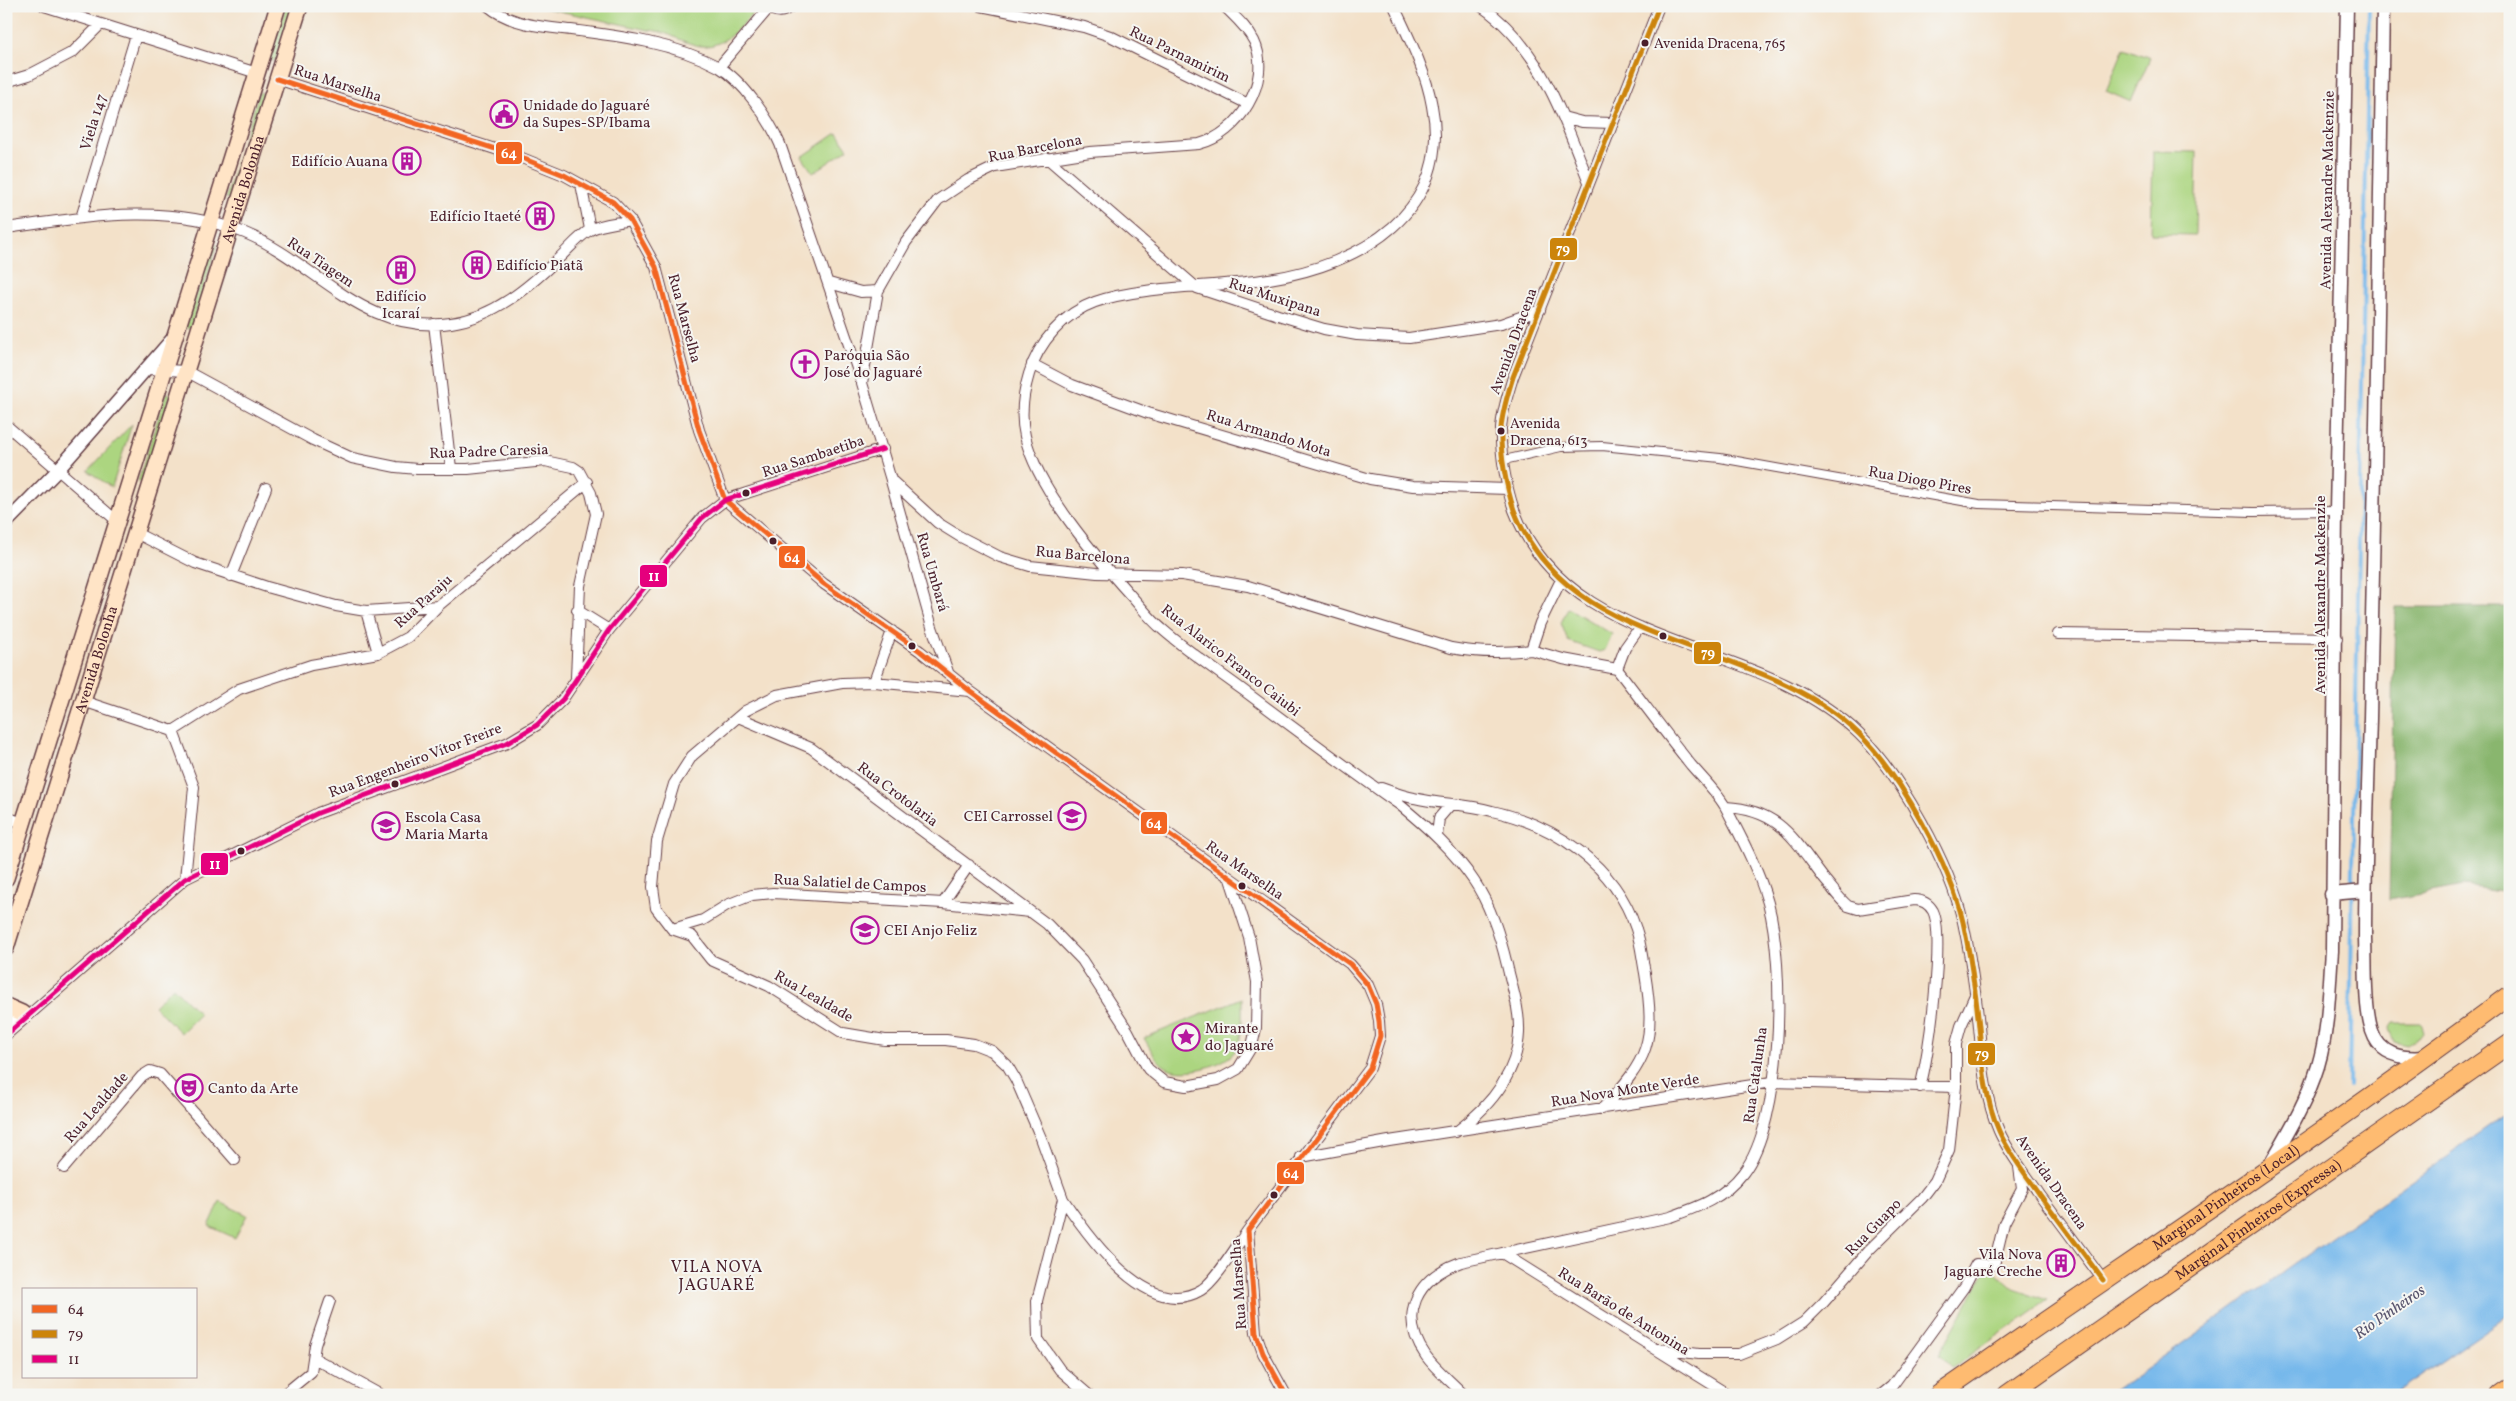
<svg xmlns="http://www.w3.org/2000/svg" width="2516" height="1401" viewBox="0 0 2516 1401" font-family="Vollkorn,serif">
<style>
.green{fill:#acd580;stroke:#7b7a56}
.forest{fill:#89b66e;stroke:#6a6a4c}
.water{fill:#76b8eb;stroke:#606c8b}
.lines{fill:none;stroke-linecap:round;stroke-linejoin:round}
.stream{stroke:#76b8eb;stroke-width:4}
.pedestrian-casing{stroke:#633c43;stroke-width:10}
.minor-casing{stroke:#633c43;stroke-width:12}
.tertiary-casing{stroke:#633c43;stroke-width:15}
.secondary-casing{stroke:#633c43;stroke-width:18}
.trunk-casing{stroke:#633c43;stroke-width:20}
.motorway-casing{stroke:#633c43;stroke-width:21}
.pedestrian{stroke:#fff;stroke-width:8}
.minor{stroke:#fff;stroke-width:10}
.tertiary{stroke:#fff;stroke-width:12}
.secondary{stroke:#ffe4c6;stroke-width:15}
.trunk{stroke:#febb71;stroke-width:18}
.motorway{stroke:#febb71;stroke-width:19}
.bus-1-casing{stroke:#f6f6f2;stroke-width:9}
.bus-2-casing{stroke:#f6f6f2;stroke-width:9}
.bus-3-casing{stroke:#f6f6f2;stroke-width:9}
.bus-1{stroke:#f26522;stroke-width:5}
.bus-2{stroke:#cc840b;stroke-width:5}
.bus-3{stroke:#e5007d;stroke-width:5}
.bus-dot{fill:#4a1f2b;stroke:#f6f6f2;stroke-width:2}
.labels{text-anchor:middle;stroke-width:4;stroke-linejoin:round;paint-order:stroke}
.bus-label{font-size:14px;fill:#4a1f2b;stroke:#f6f6f2;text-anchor:start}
.street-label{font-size:15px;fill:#4a1f2b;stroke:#f6f6f2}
.poi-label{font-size:15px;fill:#4a1f2b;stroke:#f6f6f2;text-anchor:start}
.neighbourhood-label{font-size:16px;letter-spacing:1px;fill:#4a1f2b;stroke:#f6f6f2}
.water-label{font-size:16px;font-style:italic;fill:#59556e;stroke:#f6f6f2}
.line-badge{stroke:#f6f6f2;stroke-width:2}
.badge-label{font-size:14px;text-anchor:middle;font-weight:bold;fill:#fff}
</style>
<rect width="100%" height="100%" fill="#f6f6f2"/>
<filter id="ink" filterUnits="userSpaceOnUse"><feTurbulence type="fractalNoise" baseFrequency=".02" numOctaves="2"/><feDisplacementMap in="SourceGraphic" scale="10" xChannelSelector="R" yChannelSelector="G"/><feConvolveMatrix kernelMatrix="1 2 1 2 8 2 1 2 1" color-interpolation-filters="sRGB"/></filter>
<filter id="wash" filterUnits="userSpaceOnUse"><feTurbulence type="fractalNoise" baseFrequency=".0096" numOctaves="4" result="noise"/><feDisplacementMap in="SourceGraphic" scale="20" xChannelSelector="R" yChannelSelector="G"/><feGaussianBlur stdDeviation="1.12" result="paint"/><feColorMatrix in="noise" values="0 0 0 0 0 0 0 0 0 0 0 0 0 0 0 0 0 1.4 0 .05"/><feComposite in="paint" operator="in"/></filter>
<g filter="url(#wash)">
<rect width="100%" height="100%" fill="#f3e1c9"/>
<path class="green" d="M286,6H292L275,61L269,60Z
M536,6H755L756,10C740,28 719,54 692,44C675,39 667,31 648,30Z
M2124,48L2150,58L2131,102L2106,91Z
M259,92L264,94L231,199L226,198Z
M837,133L848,149L813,173L802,157Z
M2153,151L2197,152L2195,235L2151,234Z
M212,244L217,245L191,328L186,327Z
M166,393L171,394L143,483L138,481Z
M132,424L112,487H111L88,471Z
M1568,608L1612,634L1605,650L1599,652L1568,641L1561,623Z
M173,987L200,1014L181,1033L154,1006Z
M1242,998C1242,1014 1244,1036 1235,1051C1225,1066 1184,1076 1168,1068C1157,1063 1150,1048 1144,1038Z
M2393,1023H2421L2424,1034L2407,1045L2394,1042L2389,1029Z
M220,1202L247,1215L235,1238L209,1226Z
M1988,1266L2013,1288L2048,1300L1952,1368L1939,1355Z"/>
<path class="forest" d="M2395,607H2510V892L2463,886L2389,900Z"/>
<path class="water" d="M2510,1112V1314L2393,1395H2109Z"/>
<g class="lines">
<path class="stream" d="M2349,1085L2369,6"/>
</g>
</g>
<g filter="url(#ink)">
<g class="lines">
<g class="pedestrian-casing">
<path id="pedestrian" d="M1504,460L1561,447L1602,446L1720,458L1979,504L2253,512L2336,511"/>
</g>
<g class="minor-casing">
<path id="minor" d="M44,6L257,73
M488,6C511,25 543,27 571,30C621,36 674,43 719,67C743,81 769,119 780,144L861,380
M767,6C775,13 783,14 791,6
M981,6L1084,27L1110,36L1248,104
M1224,6C1235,17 1247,27 1254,41C1273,81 1238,135 1199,144L1090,152L995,167L968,180L938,200L906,242L878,291L862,383L891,480L938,523L959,536L1000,557L1030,566L1097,573L1182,575L1248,586L1451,648C1477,653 1504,653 1531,650
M1394,6C1409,38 1426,71 1432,106C1453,212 1360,265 1269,279C1216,288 1144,285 1095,302C1064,313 1038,343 1029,374C1023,394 1020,415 1025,436C1037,489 1096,557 1132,597C1142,608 1151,620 1162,629C1187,651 1216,670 1243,690C1295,729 1347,768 1400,805C1428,828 1454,851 1474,881C1491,906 1500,936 1507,965C1512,987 1520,1010 1519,1033C1517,1075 1488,1108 1456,1132
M1481,6C1541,47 1563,117 1589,182
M1659,6L1513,377C1508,394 1502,411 1501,429C1500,454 1506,486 1514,510C1569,655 1759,635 1859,734C1901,775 1950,865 1963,922C1968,945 1972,969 1975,992C1982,1038 1980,1088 1999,1131C2009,1154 2026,1174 2040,1195C2061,1223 2082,1252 2103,1280
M719,67L769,8
M277,79L517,156L564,175L613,202L630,220L656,267L699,430L725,500L824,584L920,651L970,691L1350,964L1368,985L1376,1004L1379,1021L1380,1036L1370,1068L1248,1230L1256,1333L1263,1353L1286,1395
M6,82L29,75L73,52L101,24
M1563,117L1582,122L1612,123
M1047,158L1197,288L1278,315L1324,329L1357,335L1409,338L1501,324L1540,310
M581,184L590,229
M81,218L136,35
M6,228C86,217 168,202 245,233C317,263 364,336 451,323C494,317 529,287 559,258C569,249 579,236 590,230C600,224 618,223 630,220
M829,283L861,292L878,291
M434,324L451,468
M1032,364L1072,385L1148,413L1370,479L1413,486L1508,489
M147,369L186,371L313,440L352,458L396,467L417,469H468L545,461L573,467L579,471L591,493L596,514L580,586L576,677
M6,425L117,521
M891,481L932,627L948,672
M136,533L195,563L267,587L336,606L366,611L438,606
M231,576L266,488
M1561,580L1540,623L1531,650L1563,659L1617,669
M577,610L609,630
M366,611L378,653
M2058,634L2337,638
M1617,669L1625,648L1640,627
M874,682L892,631
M970,691L874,682L842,683L777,695L745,711L692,756L674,784L657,841L653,887L656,908L672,929L692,936L711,960L769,986L843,1033L885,1040H946L974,1044L992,1051L1007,1065L1016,1080L1041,1138L1063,1199L1037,1301L1038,1339L1060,1370L1089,1395
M83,701L173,731L194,787L185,879
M738,717L811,748L1047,924L1082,960L1128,1031L1148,1069L1164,1082L1186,1086L1218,1080L1238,1069L1252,1046L1256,1028L1257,982L1249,937L1230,879
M173,731L239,689L311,665L378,653L408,637L438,606L587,482
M1381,788C1392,792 1403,796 1414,798C1439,804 1467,804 1492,811C1555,825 1615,865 1636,929C1641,943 1642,958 1645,973C1656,1042 1649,1059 1602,1109
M1726,807C1781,810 1794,840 1825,880C1833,889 1839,899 1848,906L1858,909L1914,900C1922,900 1929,904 1933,911C1945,936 1929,1058 1920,1087
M6,817L23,823
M1437,836L1439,818L1451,804
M943,903L969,865
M673,929L703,920L727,905L752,895L773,893L943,903L1030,912
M6,1022L24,1012
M6,1035L185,879L318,813L507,743L537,725L563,699L609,630L702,518L725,500L883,449
M1301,1157L1389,1141L1772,1082L1956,1087
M64,1168L142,1076L150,1071L160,1074L235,1160
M1063,1199C1088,1236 1148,1322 1201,1290C1216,1281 1237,1245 1248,1230
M1502,1253L1729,1395
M1658,1349L1699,1354H1739L1777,1339L1804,1322L1824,1302L1869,1250L1922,1198L1935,1181L1949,1150L1956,1087V1044L1961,1026L1975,995
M314,1358L381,1395
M283,1395L311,1372L315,1345L330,1301
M1464,1395C1452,1382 1436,1370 1426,1356C1397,1314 1417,1278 1461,1262L1670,1217C1698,1207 1724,1198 1743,1173C1784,1120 1785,966 1768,903C1759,871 1742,839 1727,810C1719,794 1703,779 1691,765C1666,734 1642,701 1617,669
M1881,1395L1892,1386L1964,1287L1976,1264L1994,1265L2004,1223L2022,1189L2019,1167"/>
</g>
<g class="tertiary-casing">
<path id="tertiary" d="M2383,6C2379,244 2376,481 2370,719C2368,792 2365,865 2365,938C2366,964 2364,1007 2372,1031C2380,1056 2403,1059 2425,1057
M6,523L57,471L174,337
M2331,894L2365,891
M2269,1166C2288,1133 2307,1102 2318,1066C2329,1029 2329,989 2332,951L2336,511L2347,6"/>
</g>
<g class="secondary-casing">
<g id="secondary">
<path d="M6,878L278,6"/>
<path id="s1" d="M6,948L300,6"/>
<path d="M6,1006L22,1013"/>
</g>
</g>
<g class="trunk-casing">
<g id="trunk">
<path id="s2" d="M1938,1395C2129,1262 2324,1134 2510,995"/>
</g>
</g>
<g class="motorway-casing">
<g id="motorway">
<path id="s3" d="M2007,1395L2510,1043"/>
<path d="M2500,1395L2510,1388"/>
</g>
</g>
<use href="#pedestrian" class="pedestrian"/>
<use href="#minor" class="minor"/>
<use href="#tertiary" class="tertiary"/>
<use href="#secondary" class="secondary"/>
<use href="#trunk" class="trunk"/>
<use href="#motorway" class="motorway"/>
<g class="bus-1-casing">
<path id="bus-1" d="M277,79L517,156L564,175L613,202L630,220L656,267L699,430L725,500L824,584L920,651L970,691L1350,964L1368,985L1376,1004L1379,1021L1380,1036L1370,1068L1248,1230L1256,1333L1263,1353L1286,1395"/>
</g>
<g class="bus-2-casing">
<path id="bus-2" d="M1659,6L1513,377C1508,394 1502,411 1501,429C1500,454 1506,486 1514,510C1569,655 1759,635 1859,734C1901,775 1950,865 1963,922C1968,945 1972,969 1975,992C1982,1038 1980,1088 1999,1131C2009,1154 2026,1174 2040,1195C2061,1223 2082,1252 2103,1280"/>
</g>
<g class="bus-3-casing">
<path id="bus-3" d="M6,1035L185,879L318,813L507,743L537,725L563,699L609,630L702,518L725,500L883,449"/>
</g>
<use href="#bus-1" class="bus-1"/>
<use href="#bus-2" class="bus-2"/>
<use href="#bus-3" class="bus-3"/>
</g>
</g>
<defs>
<g id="civic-ring" transform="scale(1.4375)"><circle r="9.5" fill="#f6f6f2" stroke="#b5179e" stroke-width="1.5"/><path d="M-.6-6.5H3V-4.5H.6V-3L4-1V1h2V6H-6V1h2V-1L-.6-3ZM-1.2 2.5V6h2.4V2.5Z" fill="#b5179e"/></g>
<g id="building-ring" transform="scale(1.4375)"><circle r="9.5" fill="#f6f6f2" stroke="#b5179e" stroke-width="1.5"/><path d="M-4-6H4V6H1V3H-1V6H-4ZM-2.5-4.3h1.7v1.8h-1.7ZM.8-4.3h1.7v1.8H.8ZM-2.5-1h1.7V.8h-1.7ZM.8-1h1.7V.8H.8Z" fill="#b5179e"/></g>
<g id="church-ring" transform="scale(1.4375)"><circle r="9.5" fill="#f6f6f2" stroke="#b5179e" stroke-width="1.5"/><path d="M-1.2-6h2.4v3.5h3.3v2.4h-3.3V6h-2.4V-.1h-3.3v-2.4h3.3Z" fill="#b5179e"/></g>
<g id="school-ring" transform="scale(1.4375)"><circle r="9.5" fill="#f6f6f2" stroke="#b5179e" stroke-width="1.5"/><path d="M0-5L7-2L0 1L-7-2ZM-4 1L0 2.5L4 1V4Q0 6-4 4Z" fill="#b5179e"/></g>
<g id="sight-ring" transform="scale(1.4375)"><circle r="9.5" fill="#f6f6f2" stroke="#b5179e" stroke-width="1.5"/><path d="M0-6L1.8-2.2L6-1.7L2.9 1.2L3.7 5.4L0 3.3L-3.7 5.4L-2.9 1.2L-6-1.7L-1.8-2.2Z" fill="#b5179e"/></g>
<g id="theatre-ring" transform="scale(1.4375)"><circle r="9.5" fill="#f6f6f2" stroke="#b5179e" stroke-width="1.5"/><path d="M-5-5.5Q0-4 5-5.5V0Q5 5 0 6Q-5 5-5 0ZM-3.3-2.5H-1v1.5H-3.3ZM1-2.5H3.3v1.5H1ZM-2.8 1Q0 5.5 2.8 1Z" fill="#b5179e"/></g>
</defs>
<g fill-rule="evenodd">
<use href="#civic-ring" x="504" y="114"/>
<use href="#building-ring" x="407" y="161"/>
<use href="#building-ring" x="540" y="216"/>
<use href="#building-ring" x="477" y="265"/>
<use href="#building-ring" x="401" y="270"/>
<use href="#church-ring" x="805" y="364"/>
<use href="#school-ring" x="1072" y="816"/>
<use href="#school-ring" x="386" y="826"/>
<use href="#school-ring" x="865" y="930"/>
<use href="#sight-ring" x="1186" y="1037"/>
<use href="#theatre-ring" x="189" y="1088"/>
<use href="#building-ring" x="2061" y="1263"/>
</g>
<g class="bus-dot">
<circle cx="1645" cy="43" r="4.5"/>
<circle cx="1501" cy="431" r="4.5"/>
<circle cx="746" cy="493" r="4.5"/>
<circle cx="773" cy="541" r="4.5"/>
<circle cx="1663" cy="636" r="4.5"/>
<circle cx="912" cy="646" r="4.5"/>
<circle cx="395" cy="784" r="4.5"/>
<circle cx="241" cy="851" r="4.5"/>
<circle cx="1242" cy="886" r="4.5"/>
<circle cx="1274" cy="1195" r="4.5"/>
</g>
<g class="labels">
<g class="bus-label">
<text x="1654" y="48">Avenida Dracena, 765</text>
<text x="1510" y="428">Avenida<tspan x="1510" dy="17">Dracena, 613</tspan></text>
</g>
<g class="street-label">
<text transform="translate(1180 54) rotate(26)" y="5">Rua Parnamirim</text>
<text transform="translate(338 83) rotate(18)" y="5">Rua Marselha</text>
<text transform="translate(93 122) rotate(-73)" y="5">Viela 147</text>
<text transform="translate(1035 148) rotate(-11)" y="5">Rua Barcelona</text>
<text dy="5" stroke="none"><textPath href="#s1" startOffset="795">Avenida Bolonha</textPath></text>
<text transform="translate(2327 190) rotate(-89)" y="5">Avenida Alexandre Mackenzie</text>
<text transform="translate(321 262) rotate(34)" y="5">Rua Tiagem</text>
<text transform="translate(1275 297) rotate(18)" y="5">Rua Muxipana</text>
<text transform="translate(685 318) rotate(75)" y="5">Rua Marselha</text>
<text transform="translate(1513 341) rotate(-70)" y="5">Avenida Dracena</text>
<text transform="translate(1269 433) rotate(17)" y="5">Rua Armando Mota</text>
<text transform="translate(489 451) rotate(-2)" y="5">Rua Padre Caresia</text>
<text transform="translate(813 456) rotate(-18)" y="5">Rua Sambaetiba</text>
<text transform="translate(1920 480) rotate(10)" y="5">Rua Diogo Pires</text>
<text transform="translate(1083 555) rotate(5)" y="5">Rua Barcelona</text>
<text transform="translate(933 572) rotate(74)" y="5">Rua Umbará</text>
<text transform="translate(2320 595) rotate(-90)" y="5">Avenida Alexandre Mackenzie</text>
<text transform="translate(423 601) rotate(-42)" y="5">Rua Paraju</text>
<text dy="5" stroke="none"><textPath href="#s1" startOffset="302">Avenida Bolonha</textPath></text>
<text transform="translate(1231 660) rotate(38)" y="5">Rua Alarico Franco Caiubi</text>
<text transform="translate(415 760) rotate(-21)" y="5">Rua Engenheiro Vítor Freire</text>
<text transform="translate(898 794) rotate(37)" y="5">Rua Crotolaria</text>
<text transform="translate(1245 870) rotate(35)" y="5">Rua Marselha</text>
<text transform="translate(850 883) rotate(3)" y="5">Rua Salatiel de Campos</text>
<text transform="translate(814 996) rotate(30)" y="5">Rua Lealdade</text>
<text transform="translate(1755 1075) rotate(-82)" y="5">Rua Catalunha</text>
<text transform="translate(1625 1090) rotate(-9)" y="5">Rua Nova Monte Verde</text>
<text transform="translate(96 1107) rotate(-49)" y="5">Rua Lealdade</text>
<text transform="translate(2052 1182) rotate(55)" y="5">Avenida Dracena</text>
<text dy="5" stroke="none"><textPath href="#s2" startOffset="349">Marginal Pinheiros (Local)</textPath></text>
<text dy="5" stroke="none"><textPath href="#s3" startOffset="306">Marginal Pinheiros (Expressa)</textPath></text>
<text transform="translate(1873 1227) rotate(-46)" y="5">Rua Guapo</text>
<text transform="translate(1238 1284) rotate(-94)" y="5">Rua Marselha</text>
<text transform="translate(1624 1311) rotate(32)" y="5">Rua Barão de Antonina</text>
</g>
<g class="poi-label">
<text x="523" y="110">Unidade do Jaguaré<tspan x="523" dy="17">da Supes-SP/Ibama</tspan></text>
<text x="388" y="166" text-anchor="end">Edifício Auana</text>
<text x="521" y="221" text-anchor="end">Edifício Itaeté</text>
<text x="496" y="270">Edifício Piatã</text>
<text x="401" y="301" text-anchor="middle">Edifício<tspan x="401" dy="17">Icaraí</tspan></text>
<text x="824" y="360">Paróquia São<tspan x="824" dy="17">José do Jaguaré</tspan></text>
<text x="1053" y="821" text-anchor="end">CEI Carrossel</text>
<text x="405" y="822">Escola Casa<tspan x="405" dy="17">Maria Marta</tspan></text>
<text x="884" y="935">CEI Anjo Feliz</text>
<text x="1205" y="1033">Mirante<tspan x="1205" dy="17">do Jaguaré</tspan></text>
<text x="208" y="1093">Canto da Arte</text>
<text x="2042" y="1259" text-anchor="end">Vila Nova<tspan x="2042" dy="17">Jaguaré Creche</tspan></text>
</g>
<g class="neighbourhood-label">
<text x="717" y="1272">VILA NOVA<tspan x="717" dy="18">JAGUARÉ</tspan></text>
</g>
<g class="water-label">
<text transform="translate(2389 1311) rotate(-35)" y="6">Rio Pinheiros</text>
</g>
</g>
<g class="line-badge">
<rect x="495" y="141" width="28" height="24" rx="5" fill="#f26522"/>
<rect x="1549" y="237" width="29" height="24" rx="5" fill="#cc840b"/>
<rect x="778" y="545" width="28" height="24" rx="5" fill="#f26522"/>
<rect x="639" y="564" width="29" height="24" rx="5" fill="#e5007d"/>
<rect x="1693" y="641" width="29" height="24" rx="5" fill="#cc840b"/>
<rect x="1140" y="811" width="28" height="24" rx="5" fill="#f26522"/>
<rect x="200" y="852" width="29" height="24" rx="5" fill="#e5007d"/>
<rect x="1967" y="1042" width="29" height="24" rx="5" fill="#cc840b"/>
<rect x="1276" y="1161" width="29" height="24" rx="5" fill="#f26522"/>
</g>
<g class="badge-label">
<text x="509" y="158">64</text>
<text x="1563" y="254">79</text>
<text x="792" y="562">64</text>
<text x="654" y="581">11</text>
<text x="1708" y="658">79</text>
<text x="1154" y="828">64</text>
<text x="215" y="869">11</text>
<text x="1982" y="1059">79</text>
<text x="1291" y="1178">64</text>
</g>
<rect width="2516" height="1401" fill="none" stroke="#f6f6f2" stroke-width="25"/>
<rect x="22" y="1288" width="175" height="90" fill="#f6f6f2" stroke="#b1a0a2"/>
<rect x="32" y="1305" width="25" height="8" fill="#f26522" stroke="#b1a0a2"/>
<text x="68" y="1314" font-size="15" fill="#4a1f2b">64</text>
<rect x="32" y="1330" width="25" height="8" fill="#cc840b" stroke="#b1a0a2"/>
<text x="68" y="1338" font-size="15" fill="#4a1f2b">79</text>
<rect x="32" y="1355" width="25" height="8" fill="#e5007d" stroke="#b1a0a2"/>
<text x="68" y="1364" font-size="15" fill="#4a1f2b">11</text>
</svg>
